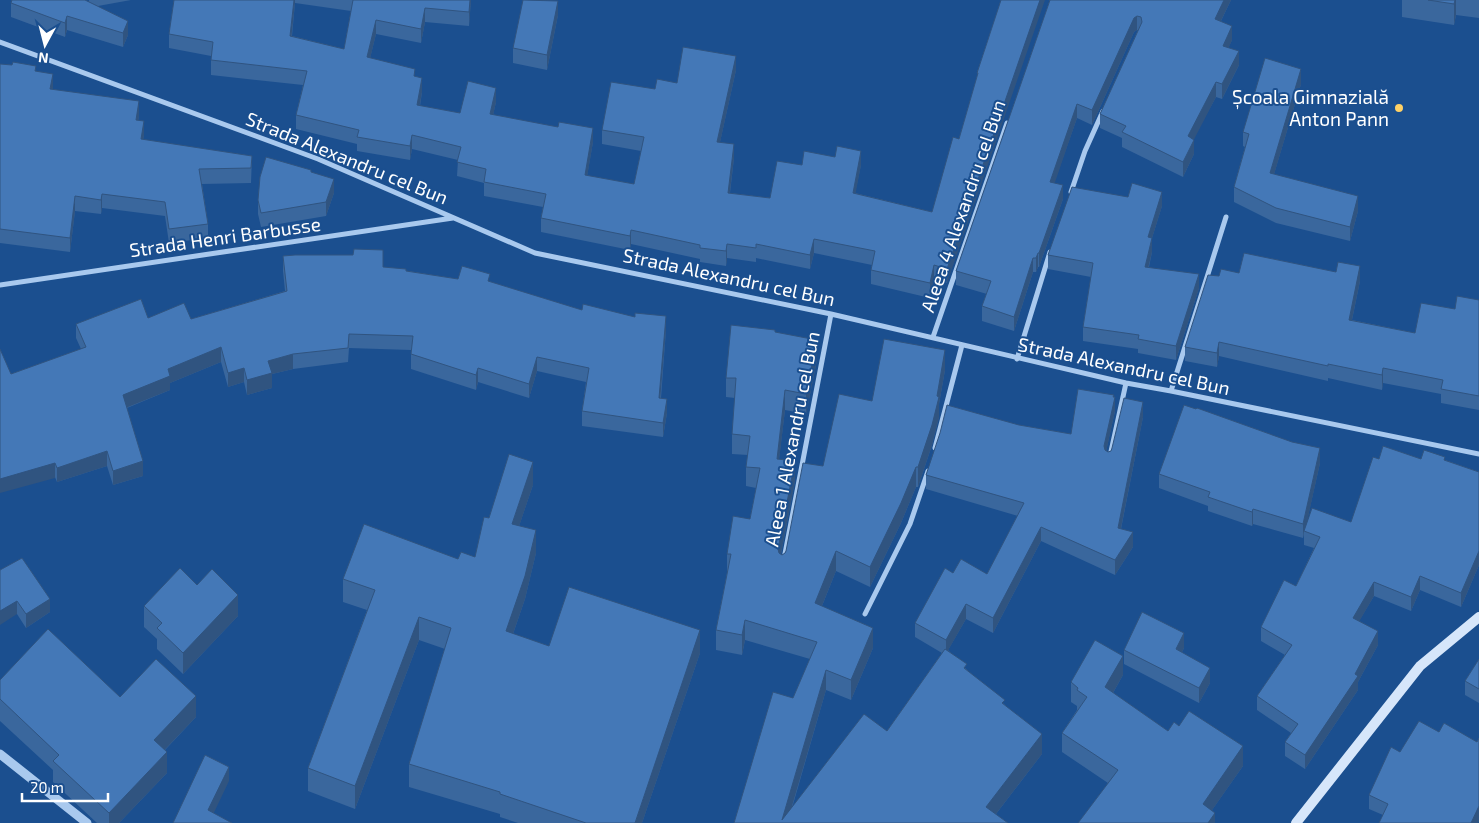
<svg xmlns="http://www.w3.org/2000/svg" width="1479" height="823" viewBox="0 0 1479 823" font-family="'Exo 2',sans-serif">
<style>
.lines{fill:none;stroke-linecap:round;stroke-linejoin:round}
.minor{stroke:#a9c9ee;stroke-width:5}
.tertiary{stroke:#a9c9ee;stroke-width:9}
.secondary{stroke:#d6e6fa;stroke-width:10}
.wall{fill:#3a679d;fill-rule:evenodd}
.shaded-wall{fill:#305480}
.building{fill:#4478b7;stroke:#305480}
.poi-dot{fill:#ffd166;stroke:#1b4f8f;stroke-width:2}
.labels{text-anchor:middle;stroke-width:4;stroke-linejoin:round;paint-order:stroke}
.poi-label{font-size:19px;fill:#fff;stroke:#1b4f8f;text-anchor:end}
.street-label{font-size:19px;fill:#fff;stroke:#1b4f8f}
</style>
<rect width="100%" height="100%" fill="#1b4f8f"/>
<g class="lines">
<path class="minor" d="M0,42L318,159L535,253L831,314L1126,383L1171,391L1479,454
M1071,192L1085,151L1103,111
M0,285L453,218
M933,337L1007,123
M1017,359L1050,252
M1171,391L1226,217
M935,448L962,345
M1110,456L1126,383
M784,559L831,314
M865,614L910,524L928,471"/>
<path class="tertiary" d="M0,754L87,823"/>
<path class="secondary" d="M1296,823L1420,666L1479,617"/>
</g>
<path class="wall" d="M89,0H131L98,6L128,35L123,47L67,30L65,37L11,17V3L89,2Z
M174,0H471L469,26L425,22L421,43L376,34L370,58L415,77L422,92L420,106L460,113L496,102L493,115L593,142L587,176L634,184L641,151L602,144V130L655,89L677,83L736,70L720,142L734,158L730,193L770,198L802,165H861L855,193L932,212L959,139L977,77V73L1001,0L947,283L934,279L930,298L871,284V270L872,265L814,253L810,269L756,258V262L727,258L726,266L700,262V259L631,244L630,250L541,232V218L543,207L484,196V183L457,176L458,160L412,149L410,160L357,151V144L296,129V115L303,85L211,75V56L169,48V34ZM295,3L351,11L344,49L292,36Z
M1050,0H1231L1221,21L1232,40L1228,48L1239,65L1222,99L1216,97L1193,139L1194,154L1183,177L1122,147V138L1100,128V114L1138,30H1137L1134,32L1092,125L1077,118L1054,183L1063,199L1039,267H1038L1036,272H1033L1014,331L982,321V306L987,294L956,285V271Z
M1402,0H1479V18L1456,15L1454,25L1402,17Z
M558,15L547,70L513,63V48Z
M0,64L36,71L53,89L139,116L138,121L144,135L143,140L252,156L251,183L202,184L208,224V238L169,243L165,216L102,208L101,214L75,211L70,252L0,243Z
M1301,84L1274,174L1358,211L1350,241L1276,223L1234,202V187L1245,147L1243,146V132Z
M311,172L334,193L326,216L261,227L258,214V200Z
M1128,197L1162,206L1152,238V252L1149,267L1199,288L1176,360L1138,353V349L1083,341V327L1091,277L1048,269V255Z
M283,256L383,267L458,279L490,282L582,310L666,330L661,398L667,413L663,437L582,426V411L586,382L537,371L529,398L478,382L476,390L411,369V350L349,348L348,362L293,369L272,374V388L247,395L244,382L228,387L221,362L170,383V390L127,408L143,476L113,485L107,466L57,482L11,374L81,349L76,338V324L148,318L191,319L285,291L283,271Z
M1219,276L1360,281L1352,320L1415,333L1455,309L1479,300V410L1441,403V394L1383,383L1382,390L1328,378V381L1219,356L1217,367L1185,361V347Z
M775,332L817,360L806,414L785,410L779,459L795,481L781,554L782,555L785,553L823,466L872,401L945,370L939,404V417L932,445L918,487H916L901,523L870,587L836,571L822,606L873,648L851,700L826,690L792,808L887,731L942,653L915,637V623L953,573L987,574L1018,516L926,489V475L1019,425L1071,434L1115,411L1106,451L1108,452L1111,451L1143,417L1121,529L1133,547L1115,575L1041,541L993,633L966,619L948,650L967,670L1005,705L1042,754L996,814L734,823L793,698L810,659L745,640L742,655L716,650V630L727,573V554L750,519L756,488L746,486V467L748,455L732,454V434L735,398L726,397V378Z
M1379,459L1445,460L1479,472V565L1461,607L1420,590L1411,611L1374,596L1359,621L1378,645L1358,682V690L1305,769L1285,756V742L1291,733L1257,710V696L1285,655L1261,641V627L1296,586L1314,548L1304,545V534L1303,538L1253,524L1252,526L1208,511V506L1159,488V474L1320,463L1306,525L1351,522Z
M533,485L519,526L536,553L525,599L513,634L549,646L700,653L642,823H518L500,817V814L409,787V764L445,649L419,640L355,809L308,791V768L367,610L343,602V579L475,557L489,518Z
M0,570L50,612L26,628L17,614Z
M197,585L238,616L183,674L157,649V639L144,627V606Z
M1184,648L1182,652L1210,683L1199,703L1124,664V650Z
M1479,659V703L1465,695V681Z
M1123,675L1113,693L1168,731L1243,766L1212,810L1215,823L1108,783L1062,752V733L1077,710V706L1071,702V682Z
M0,680L120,697L196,717L165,750L167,773L119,823H97L53,782V770L0,721Z
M1439,732L1477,742L1479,738V820L1478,823H1379L1383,815L1369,809V795L1400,752Z"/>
<path class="shaded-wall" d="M294,0H295V3L290,50V36Z
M470,0H471L469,26V12Z
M1040,0H1045L947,283V269Z
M1224,0H1231L1215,33V19Z
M1455,0H1456V15L1454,25V4Z
M558,1V15L547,70V55Z
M425,8V22L421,43V29Z
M67,16V30L65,37V23Z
M1137,16V30L1134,32L1092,125V110L1134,18Z
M376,20V34L367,71V57Z
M128,21V35L123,47V33Z
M1232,26V40L1223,61V46Z
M1239,51V65L1222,99V84Z
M736,56V70L717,156V142Z
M1301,69V84L1270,188V173Z
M53,74V88L50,103V89Z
M422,78V92L417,120V105Z
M1216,82V97L1188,151V136Z
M496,88V102L490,129V114Z
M139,101V116L136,135V120Z
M1077,104V118L1050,197V182Z
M144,121V135L141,154V139Z
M593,128V142L585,189V175Z
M412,135V149L410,160V146Z
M1194,140V154L1183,177V162Z
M734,144V158L728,207V193Z
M861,151V165L853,207V193Z
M334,179V193L326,216V202Z
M1063,185V199L1039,267V253Z
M1162,192V206L1148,251V237Z
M102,194V208L101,214V200Z
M75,196V211L70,252V238Z
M1358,196V211L1350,241V227Z
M631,230V244L630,250V236Z
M1152,238V252L1145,281V267Z
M814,239V253L810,269V255Z
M727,244V258L726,266V251Z
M1038,253V267L1036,272V258Z
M1033,258V272L1014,331V317Z
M934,265V279L930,298V283Z
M1360,266V281L1349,334V320Z
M1199,274V288L1176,360V346Z
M666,316V330L659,412V398Z
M817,340V360L806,414V394Z
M1219,342V356L1217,367V353Z
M221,347V362L170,383V390L123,409V395L168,369Z
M945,350V370L939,404V417L932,445L918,487V467L937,396Z
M293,354V369L272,374V388L247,395V380L268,361Z
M537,357V371L529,398V384Z
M244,368V382L228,387V373Z
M478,368V382L476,390V375Z
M1383,368V383L1382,390V375Z
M785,390V410L777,478V459Z
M1115,397V411L1104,461V446Z
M667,399V413L663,437V423Z
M1143,402V417L1118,543V528Z
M1320,448V463L1305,531H1304L1303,538V524Z
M107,451V466L57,482V468Z
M143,461V476L113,485V471Z
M795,461V481L778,569V549Z
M533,462V485L512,547V524Z
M55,463V478L0,493V479Z
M916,467V487L901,523L870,587V567Z
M1253,509V524L1252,526V512Z
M1041,527V541L993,633V618Z
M536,530V553L525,599L506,654V631Z
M1133,532V547L1115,575V560Z
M836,551V571L815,623V603Z
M1479,551V565L1461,607V593Z
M1420,576V590L1411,611V597Z
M1374,582V596L1353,632V618Z
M238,595V616L183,674V653Z
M50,599V612L26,628V614Z
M17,601V614L0,625V611Z
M966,604V619L946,654V640Z
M419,617V640L355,809V786Z
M745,620V640L742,655V635Z
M873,628V648L851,700V680Z
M700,630V653L642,823H635Z
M1378,631V645L1358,682V690L1305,769V755L1355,674Z
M1184,633V648L1176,664V649Z
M1123,656V675L1105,707V687Z
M1210,668V683L1199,703V688Z
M826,670V690L787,823L782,820Z
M196,696V717L154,761V740Z
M1042,734V754L989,823L986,807Z
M1243,746V766L1203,823V804Z
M167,752V773L119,823H109V813Z
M229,767V781L209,823L208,810Z
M1479,806V820L1478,823H1471Z
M1215,813V823H1208Z"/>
<path class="building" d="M12,0H85L128,21L123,33L67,16L65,23L11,3Z
M174,0H294L290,36L344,49L353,0H470L469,12L425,8L421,29L376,20L367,57L415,69L414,76L422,78L417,105L460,113L468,81L496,88L490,114L558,127L559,122L593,128L585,175L634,184L644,137L602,130L611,82L655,89L657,79L677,83L683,47L736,56L717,142L734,144L728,193L770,198L777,161L802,165L804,151L835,157L837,146L861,151L853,193L932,212L953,137L959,139L978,73H977L1001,0H1040L947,269L934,265L930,283L871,270L875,251L814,239L810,255L756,244V248L727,244L726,251L700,248V245L631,230L630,236L541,218L546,194L484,182L486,169L457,162L461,147L412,135L410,146L357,137L359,130L296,115L307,71L211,60L213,42L169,34Z
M523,0L558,1L547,55L513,48Z
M1050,0H1224L1215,19L1232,26L1223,46L1239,51L1222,84L1216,82L1188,136L1194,140L1183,162L1122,132L1126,126L1100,114L1142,22L1141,17L1137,16L1134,18L1092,110L1077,104L1050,182L1063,185L1039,253H1038L1036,258H1033L1014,317L982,306L991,281L956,271Z
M1428,0H1455L1454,4Z
M1265,58L1301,69L1270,173L1358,196L1350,227L1276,208L1234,187L1249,134L1243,132Z
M13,62L36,66L35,71L53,74L50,89L139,101L136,120L144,121L141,139L252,156L251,168L199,169L208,224L169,229L165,202L102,194L101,200L75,196L70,238L0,229V64L12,65Z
M266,157L311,170V172L334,179L326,202L261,213L258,200L260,177Z
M1132,183L1162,192L1148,237L1152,238L1145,267L1199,274L1176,346L1138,339L1139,335L1083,327L1093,263L1048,255L1072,187L1128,197Z
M354,249L383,250V267L406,269V271L458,279L462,266L490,274L488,281L582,310L583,304L635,317V313L666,316L659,398L667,399L663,423L582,411L589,368L537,357L529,384L478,368L476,375L411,354L413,336L349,334L348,348L293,354L268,361L272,373L247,380L244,368L228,373L221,347L168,369L170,376L123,395L143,461L113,471L107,451L57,468L55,463L0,479V349L11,374L86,347L76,324L141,299L148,318L184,303L191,319L287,291L283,256L295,255H353Z
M1244,253L1336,272L1338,262L1360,266L1349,320L1415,333L1421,303L1455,309L1457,296L1479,300V396L1441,389L1443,380L1383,368L1382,375L1328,364V366L1219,342L1217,353L1185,347L1208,275L1219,276L1221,269L1239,273Z
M731,325L775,330V332L817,340L806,394L785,390L777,459L795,461L778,549L779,553L782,555L785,553L786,551L803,463L823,466L839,394L872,401L884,339L945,350L937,396L939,397L932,425L918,467H916L901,503L870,567L836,551L815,603L873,628L851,680L826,670L782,820L864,714L887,731L945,649L967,664L964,668L1005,700L1002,703L1042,734L986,807L1008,823H734L773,692L793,698L817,642L745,620L742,635L716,630L731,554H727L733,516L750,519L760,468L746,467L750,436L732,434L736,378H726Z
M1078,389L1114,395L1113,397H1115L1104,446L1105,450L1108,452L1111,451L1112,448L1124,398L1143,402L1118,528L1133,532L1115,560L1041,527L993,618L966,604L946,640L915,623L945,568L953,573L961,559L987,574L1024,503L926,475L940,433L947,405L1019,425L1071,434Z
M1184,405L1196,409L1197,408L1292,442L1320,448L1303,524L1253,509L1252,512L1208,497L1210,492L1159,474Z
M1383,446L1421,459L1424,450L1445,457L1444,460L1479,472V551L1461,593L1420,576L1411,597L1374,582L1353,618L1378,631L1355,674L1358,676L1305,755L1285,742L1298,724L1257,696L1292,645L1261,627L1284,580L1296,586L1320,537L1304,531L1312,508L1351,522L1373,457L1379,459Z
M509,454L533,462L512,524L536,530L525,576L506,631L549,646L569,587L700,630L635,823H586L500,794V792L409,764L451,628L419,617L355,786L308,768L375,590L343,579L364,524L458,559L461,552L475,557L484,517L489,518Z
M22,558L50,599L26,614L17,601L0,611V570Z
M180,568L197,585L212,569L238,595L183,653L157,628L162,623L144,606Z
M1142,612L1184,633L1176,649L1210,668L1199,688L1124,650Z
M48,629L120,697L156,659L196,696L154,740L167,752L109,813L53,761L59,755L0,699V680Z
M1095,640L1123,656L1105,687L1168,731L1174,722L1179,726L1189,711L1243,746L1203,804L1215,813L1208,823H1078L1118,770L1062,733L1087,697L1077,690L1078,688L1071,682Z
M1479,659V689L1465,681Z
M1419,721L1439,732L1444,723L1477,742L1479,738V806L1471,823H1379L1388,804L1369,795L1391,747L1400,752Z
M205,755L229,767L208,810L232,823H173Z"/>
<circle class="poi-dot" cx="1399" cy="108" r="5"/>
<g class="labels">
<g class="poi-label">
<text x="1389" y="104">Școala Gimnazială<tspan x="1389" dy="22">Anton Pann</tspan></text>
</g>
<g class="street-label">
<text transform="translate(347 158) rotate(22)" y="7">Strada Alexandru cel Bun</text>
<text transform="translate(963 206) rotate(-71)" y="7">Aleea 4 Alexandru cel Bun</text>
<text transform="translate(225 237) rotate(-8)" y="7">Strada Henri Barbusse</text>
<text transform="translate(729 277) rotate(12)" y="7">Strada Alexandru cel Bun</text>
<text transform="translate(1124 366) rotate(12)" y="7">Strada Alexandru cel Bun</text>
<text transform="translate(792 439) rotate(-79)" y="7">Aleea 1 Alexandru cel Bun</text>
</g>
</g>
<g transform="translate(45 45) rotate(187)" stroke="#1b4f8f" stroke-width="4" paint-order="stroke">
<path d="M0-4L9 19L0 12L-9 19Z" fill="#ffffff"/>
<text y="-8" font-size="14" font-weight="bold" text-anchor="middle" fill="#ffffff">N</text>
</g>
<path d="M22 793v8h86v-8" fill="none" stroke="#ffffff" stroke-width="2.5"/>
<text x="30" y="793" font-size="15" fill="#ffffff" stroke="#1b4f8f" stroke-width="4" paint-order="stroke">20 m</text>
</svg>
